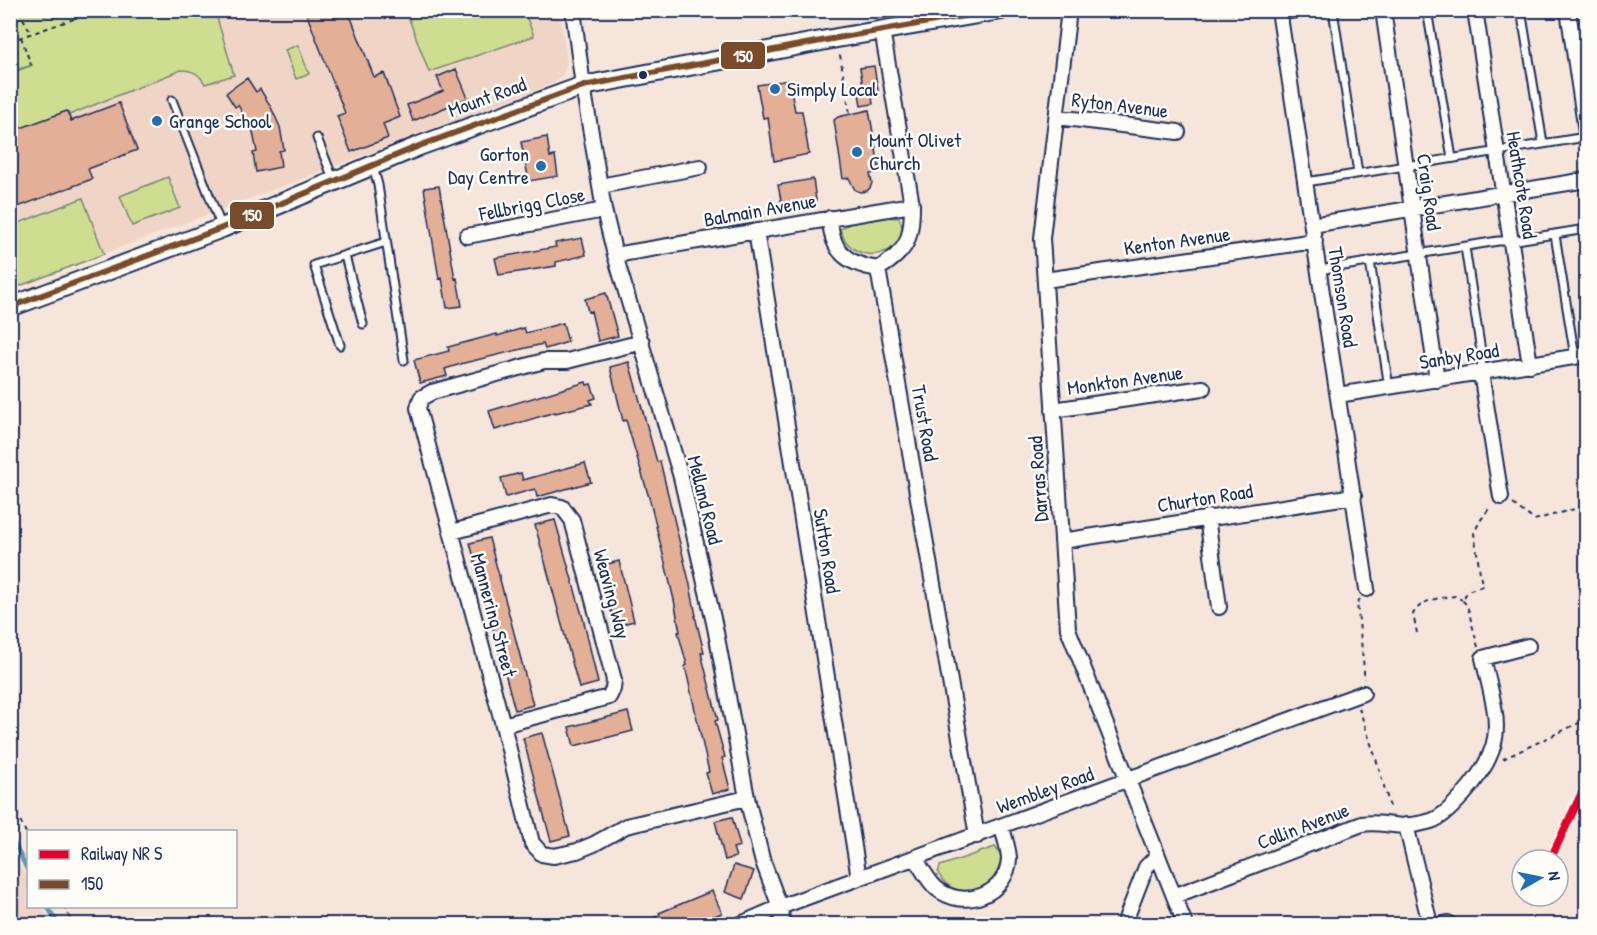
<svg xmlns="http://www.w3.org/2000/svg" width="1597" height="935" viewBox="0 0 1597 935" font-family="'Patrick Hand',sans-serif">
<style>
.built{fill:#f0d5c6}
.green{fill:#cfdd90;stroke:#758677;stroke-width:1.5}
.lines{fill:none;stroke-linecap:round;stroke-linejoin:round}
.stream{stroke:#619ab0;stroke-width:4.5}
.building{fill:#e3af96;stroke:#1b2f5e;stroke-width:1.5}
.lane-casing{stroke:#1b2f5e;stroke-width:11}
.street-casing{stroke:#1b2f5e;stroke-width:18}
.secondary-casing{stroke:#1b2f5e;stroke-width:22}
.path{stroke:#1b2f5e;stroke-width:2;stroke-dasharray:4.5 4.5;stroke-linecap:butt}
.lane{stroke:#fdfcf7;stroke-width:7}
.street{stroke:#fdfcf7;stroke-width:14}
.secondary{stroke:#fdfcf7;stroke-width:18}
.bus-1-casing{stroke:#fdfcf7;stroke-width:10}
.bus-1{stroke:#7a4b2a;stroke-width:6}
.rail-1-casing{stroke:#fdfcf7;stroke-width:12}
.rail-1{stroke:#e4002b;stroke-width:8}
.bus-dot{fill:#1b2f5e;stroke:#fdfcf7;stroke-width:2}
.poi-dot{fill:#1f6fb2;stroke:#fdfcf7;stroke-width:2}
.labels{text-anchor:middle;stroke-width:5;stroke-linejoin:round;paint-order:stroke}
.poi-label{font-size:20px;fill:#1b2f5e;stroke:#fdfcf7;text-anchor:start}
.street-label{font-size:20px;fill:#1b2f5e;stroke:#fdfcf7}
.line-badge{stroke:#fdfcf7;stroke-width:2}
.badge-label{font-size:16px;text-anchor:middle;font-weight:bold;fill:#fff}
</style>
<rect width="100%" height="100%" fill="#f5e5da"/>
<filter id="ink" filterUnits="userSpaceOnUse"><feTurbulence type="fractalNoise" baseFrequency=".0167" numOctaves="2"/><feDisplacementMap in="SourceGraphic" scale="12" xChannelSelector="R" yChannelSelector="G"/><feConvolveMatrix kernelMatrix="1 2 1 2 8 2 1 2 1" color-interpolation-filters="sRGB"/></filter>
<g filter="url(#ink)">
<path class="built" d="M205,11H560L567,64L562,75L554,83L11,289V71Z
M10,845L28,881V906L42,907L51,924H11Z"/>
<path class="green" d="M10,11H215L234,75L205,84C199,73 192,70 181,70L69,115L67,111L11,132V73L33,65L11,71Z
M406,11H524L534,36L429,72Z
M298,45L309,74L296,79L285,50Z
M168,177L180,208L132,226L120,196Z
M83,198L104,254L17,287L11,269V226Z
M884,217L899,218C917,252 853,274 840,229L851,223Z
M995,847C1021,878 959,913 938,873L940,866Z"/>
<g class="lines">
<path class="stream" d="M10,835L28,871
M47,906L58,924"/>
</g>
<path class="building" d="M305,10H348L374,77L384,73L400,117L383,124L388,138L351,152L337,116L345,113Z
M874,66L879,96L872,97L873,104L861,106L859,93L864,92L860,68Z
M456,69L468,98L413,121L407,105L443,91L437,77Z
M247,78L256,92L260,89L270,105L280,127L284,150L279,151L281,167L256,172L253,153L257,152L253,132L238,105L235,107L226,93Z
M789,80L795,111H802L809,154L774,161L768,117L763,118L757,85Z
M119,103L137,150L88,169L92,179L10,210V132L67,111L71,121Z
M869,110L880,172L870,174L872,183L870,188L867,191L860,192L855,190L849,178L843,179L834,120L838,117Z
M547,137L550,157L555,156L558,176L529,181L521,142Z
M813,179L816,200L782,205L778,185Z
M439,186L455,279L457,278L462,306L447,308L442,278L439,279L424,188Z
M582,238L586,255L556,262V266L499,275L495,258L556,247L555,243Z
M606,293L618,336L598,341L591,311L588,312L585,299Z
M563,323L568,342L545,349L543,344L464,363L445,369L447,376L420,383L414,360L449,351L448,347L497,334V336L524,328L526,333Z
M629,362L647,426L657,462L660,461L666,486L690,585L696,616H695L704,652L701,653L718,720L715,721L725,757L722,758L730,789L712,794L706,773L709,772L685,666L687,665L678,632H680L674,600L650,501L626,420L623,421L610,367Z
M586,382L587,385L591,384L596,398L590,400L592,404L555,413V412L495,430L489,411Z
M585,463L591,482L537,497L535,489L506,497L501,478L521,473L523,480Z
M555,520L584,622L598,683L579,688L535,525Z
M489,538L533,705L515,710L470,543Z
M619,561L634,621L615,626L600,566Z
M628,712L633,731L574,746L569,727Z
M542,733L570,836L551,841L523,738Z
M732,817L740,846L733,848L736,857L725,860L715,821Z
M734,865L754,871L744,899L725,892Z
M712,891L722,913L694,924H638L660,915L659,913Z"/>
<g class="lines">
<g class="lane-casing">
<path id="lane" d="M1333,10L1358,173
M1427,10L1452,158
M1521,10L1543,143
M1280,16L1319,10
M172,100L222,228
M317,138L334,181
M373,167L378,185L404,360
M1306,182L1586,137
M1555,235L1575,357
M1465,247L1482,358L1481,372
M345,256L363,324
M1370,261L1389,388
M1319,270L1498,241H1511L1586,229
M340,345L314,265L386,242"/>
</g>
<g class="street-casing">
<path id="street" d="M573,10L583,86L604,210L615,255L681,477L715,627L747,798L762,859L780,907L783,924
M1069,10L1042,238L1068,629L1185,924
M1279,10L1367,589
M1383,10L1437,380
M1475,10L1530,365
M1568,10L1586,132
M882,30L912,205C912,238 908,251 878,269L977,836
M1057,117L1178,132
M600,186L700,167
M830,218C831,252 847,264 878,269
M1312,225L1586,180
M756,231L859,878
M467,236L604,210
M615,255L912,205
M1045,280L1315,241
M642,342L567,361H544L432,392L421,398L418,408L503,725L532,843L542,854L554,856L577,851L594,844L626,826L747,798
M1481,373L1501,497
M1338,395L1586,355
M1053,410L1203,388
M1207,517L1219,607
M452,532L552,505L562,507L572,520L614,680L613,689L609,697L503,725
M1062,541L1354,496
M1406,825L1430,924
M915,858C921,867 928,881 936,888C963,911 1007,895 1009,859C1009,849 1004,837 1002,827
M1174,896L1362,824C1374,822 1383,824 1394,825C1406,827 1420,824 1431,821C1445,816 1453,805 1463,795C1510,742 1497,720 1483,658L1528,646
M741,924L780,907L1363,693
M1124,924L1146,867L1157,856
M1443,924L1448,923"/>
</g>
<g class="secondary-casing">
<path id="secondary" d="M10,307L222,228L419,146L583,86L837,38L1001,10"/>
</g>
<path class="path" d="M19,10L31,34
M21,37L31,65
M10,41L100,10
M840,55L850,114
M1513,504L1534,520L1586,506
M1360,599L1357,603L1364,669V679
M1417,633L1413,614C1422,599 1438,598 1455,596L1462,600
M1478,647L1467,605L1462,600L1468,591L1482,586L1474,533L1480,521L1491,506
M1359,708L1378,765L1391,811
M1503,759L1581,722L1586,714
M10,778L17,792L18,816L28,837
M64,906L73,924"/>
<use href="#lane" class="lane"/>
<use href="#street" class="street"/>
<use href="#secondary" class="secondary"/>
<g class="bus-1-casing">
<path id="bus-1" d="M10,307L222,228L419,146L583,86L837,38L998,10"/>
</g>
<use href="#bus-1" class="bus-1"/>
<g class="rail-1-casing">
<path id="rail-1" d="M1550,860L1586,784"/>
</g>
<use href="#rail-1" class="rail-1"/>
</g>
</g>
<circle class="bus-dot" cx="643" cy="75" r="5"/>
<g class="poi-dot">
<circle cx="775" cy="89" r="6"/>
<circle cx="157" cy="121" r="6"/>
<circle cx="857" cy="152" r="6"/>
<circle cx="541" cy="166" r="6"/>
</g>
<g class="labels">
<g class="poi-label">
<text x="787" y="96">Simply Local</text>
<text x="169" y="128">Grange School</text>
<text x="869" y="147">Mount Olivet<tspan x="869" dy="23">Church</tspan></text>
<text x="529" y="161" text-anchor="end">Gorton<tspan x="529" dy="23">Day Centre</tspan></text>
</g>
<g class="street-label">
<text transform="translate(487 97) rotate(-20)" y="7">Mount Road</text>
<text transform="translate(1120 105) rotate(7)" y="7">Ryton Avenue</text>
<text transform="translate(1522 185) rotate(81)" y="7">Heathcote Road</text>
<text transform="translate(1429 192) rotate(82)" y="7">Craig Road</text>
<text transform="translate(532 204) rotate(-11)" y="7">Fellbrigg Close</text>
<text transform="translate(760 210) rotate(-10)" y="7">Balmain Avenue</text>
<text transform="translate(1177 241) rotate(-8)" y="7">Kenton Avenue</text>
<text transform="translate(1343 297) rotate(81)" y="7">Thomson Road</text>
<text transform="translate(1459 356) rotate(-9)" y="7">Sanby Road</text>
<text transform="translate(1125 380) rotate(-8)" y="7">Monkton Avenue</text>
<text transform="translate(925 423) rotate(80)" y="7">Trust Road</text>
<text transform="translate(1038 479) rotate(-94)" y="7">Darras Road</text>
<text transform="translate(1205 498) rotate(-9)" y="7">Churton Road</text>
<text transform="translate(705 500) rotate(76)" y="7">Melland Road</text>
<text transform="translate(827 551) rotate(81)" y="7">Sutton Road</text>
<text transform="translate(612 594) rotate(75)" y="7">Weaving Way</text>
<text transform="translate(494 615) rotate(75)" y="7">Mannering Street</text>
<text transform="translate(1045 790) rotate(-20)" y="7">Wembley Road</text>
<text transform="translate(1303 826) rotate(-21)" y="7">Collin Avenue</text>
</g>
</g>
<g class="line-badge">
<rect x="720" y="41" width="46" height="29" rx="6" fill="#7a4b2a"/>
<rect x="229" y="201" width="46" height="29" rx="6" fill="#7a4b2a"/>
</g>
<g class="badge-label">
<text x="743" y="62">150</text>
<text x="252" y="221">150</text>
</g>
<rect width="1597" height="935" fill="none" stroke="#fdfcf7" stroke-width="36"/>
<rect x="18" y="18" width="1561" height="899" fill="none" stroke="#1b2f5e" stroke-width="2" filter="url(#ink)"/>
<rect x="27" y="830" width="210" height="78" fill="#fdfcf7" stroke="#a3aaba" stroke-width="1.5"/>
<rect x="39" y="850" width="30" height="9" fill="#e4002b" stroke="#a3aaba" stroke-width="1.5"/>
<text x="81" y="860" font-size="18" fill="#1b2f5e">Railway NR S</text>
<rect x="39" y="880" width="30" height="9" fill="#7a4b2a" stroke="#a3aaba" stroke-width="1.5"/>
<text x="81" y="890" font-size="18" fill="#1b2f5e">150</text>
<g transform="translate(1540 878) rotate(81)"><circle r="28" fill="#fdfcf7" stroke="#a3aaba" stroke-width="1.5"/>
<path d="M0-4.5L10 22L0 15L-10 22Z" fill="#1f6fb2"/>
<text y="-9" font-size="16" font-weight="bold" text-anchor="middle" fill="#1b2f5e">N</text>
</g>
</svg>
